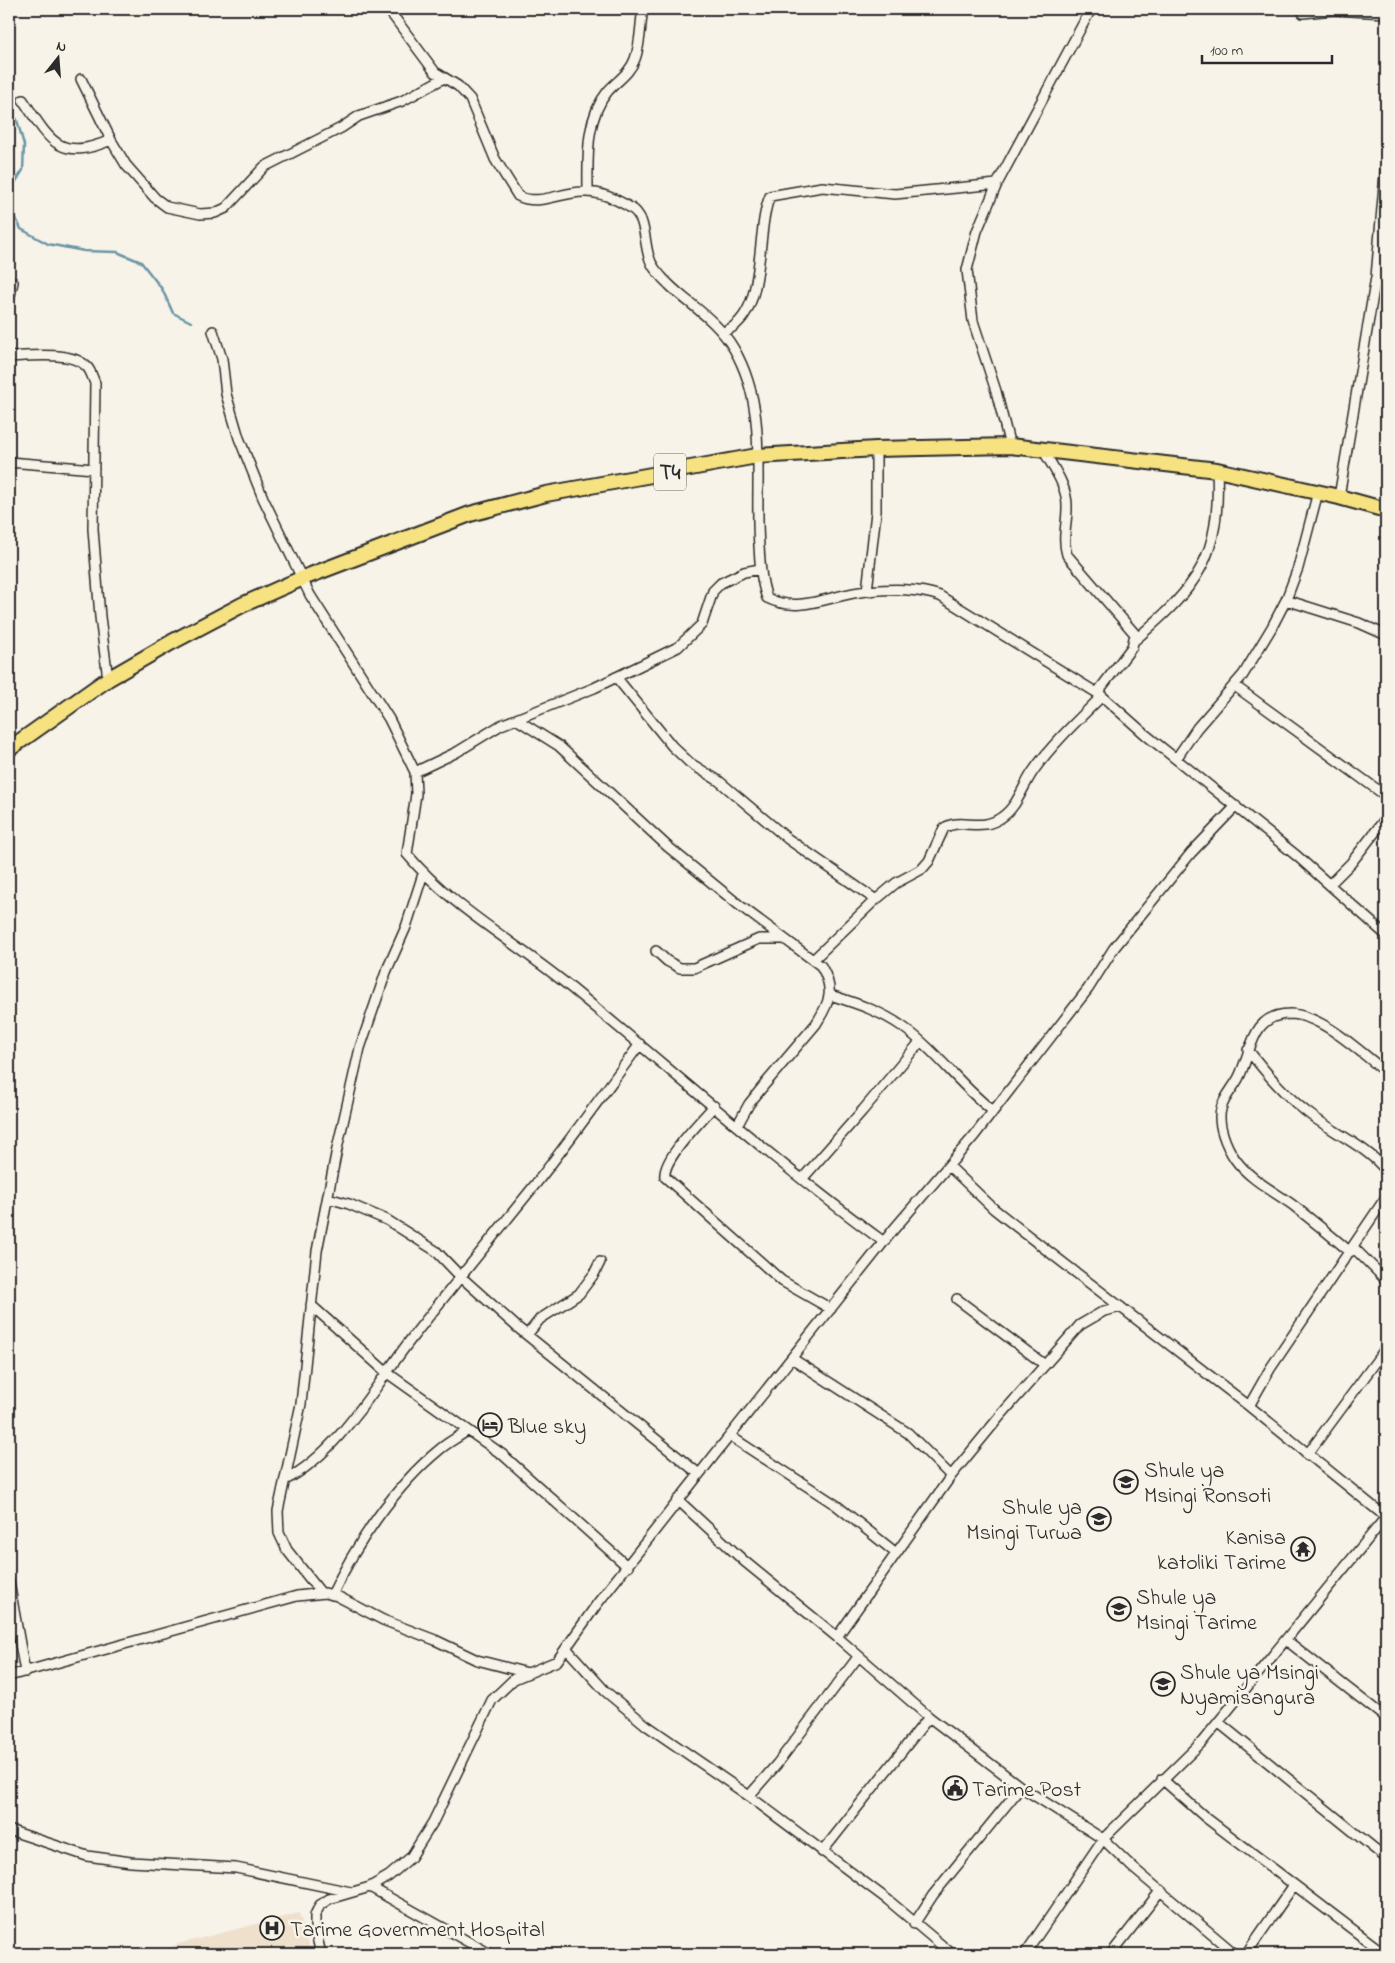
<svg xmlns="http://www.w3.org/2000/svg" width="1395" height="1963" viewBox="0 0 1395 1963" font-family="'Indie Flower',sans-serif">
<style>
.built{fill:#efe0cc}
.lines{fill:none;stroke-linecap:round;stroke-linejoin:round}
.stream{stroke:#6b95a6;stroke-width:2.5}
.minor-casing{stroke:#2b2b2b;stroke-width:12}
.highway-casing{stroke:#2b2b2b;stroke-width:18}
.minor{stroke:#f7f3e8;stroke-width:9}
.highway{stroke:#f7e281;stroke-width:14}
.labels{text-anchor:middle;stroke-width:5;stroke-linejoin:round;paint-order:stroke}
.shield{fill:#f7f3e8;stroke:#686764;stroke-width:1}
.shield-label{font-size:21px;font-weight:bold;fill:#2b2b2b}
.poi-label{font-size:22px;fill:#2b2b2b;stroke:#f7f3e8;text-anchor:start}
</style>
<rect width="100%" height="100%" fill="#f7f3e8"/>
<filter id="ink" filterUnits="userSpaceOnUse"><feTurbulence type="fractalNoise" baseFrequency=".02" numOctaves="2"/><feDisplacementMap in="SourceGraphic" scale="10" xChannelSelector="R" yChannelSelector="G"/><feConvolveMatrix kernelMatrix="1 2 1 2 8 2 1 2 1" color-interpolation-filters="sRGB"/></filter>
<g filter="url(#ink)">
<path class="built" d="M299,1913L312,1954H157L178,1944Z"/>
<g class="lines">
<path class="stream" d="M9,108L17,120L24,145L23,170L13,186V212L21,229L48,244L84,251L117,252L141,262L162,289L173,313L191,322"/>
<g class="minor-casing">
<path id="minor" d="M388,9L435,72L458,86L470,99L495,159L518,196C540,207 562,191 585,192C600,192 618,200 631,208C650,219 641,251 655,269C677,299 713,313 734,349C769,409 754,481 759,546C760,564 761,581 767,598C801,615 834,593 868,591C892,589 917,588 940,596L1102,696L1146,735L1297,856L1386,935
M1303,13L1333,10L1386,13
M81,79L111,140L126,165L155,198L167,207L200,214L215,213L226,208L264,167L341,128L359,116L402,101L444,78
M23,100C50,141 59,162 111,140
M588,192C588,158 585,119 608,91C618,80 630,73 635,59C641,43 640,25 643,9
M9,300L13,282
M213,331L222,359L226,394L239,438L263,498L310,595L389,719L415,772L416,794L407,854C450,906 512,940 564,982C671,1069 773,1161 884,1242
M723,332C769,316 754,234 770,196L822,187L895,194L997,184
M9,357C29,356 71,351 86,366C91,370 92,377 95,383L93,529L100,617L108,679
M1010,446L996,391L973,321L967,270L977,231L997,184L1091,9
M1043,450C1053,467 1068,487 1067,508C1067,524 1062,539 1067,555L1135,634L1132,647L1097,693
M9,462L94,469
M1339,497L1376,277L1386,162
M867,591L876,512V449
M1286,600L1359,623L1386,635
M1135,640C1198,586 1221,557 1217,470
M616,677L672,746L690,763L719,781L788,839L876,900
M1235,686L1386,796
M516,719L559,746L667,846L739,905L821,966C835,990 830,1002 816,1024L765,1084L749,1104L737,1126
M1176,759L1197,728L1243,675L1272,627L1286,600L1298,568L1318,492
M415,772L457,752L501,725L594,688L678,647L702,624L713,591L721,583L744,572L760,569
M1330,884L1351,863L1386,818
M656,951L667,961L680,968H694L759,939H782
M813,960L872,903L896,883L922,869L929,861L944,828C962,817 980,833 1002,817C1018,806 1023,785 1034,770C1053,743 1079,719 1102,696
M830,995C855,1003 881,1011 903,1027C937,1051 960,1086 993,1111
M1248,1050C1267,1074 1287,1098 1312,1116C1335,1133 1370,1149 1386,1171
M714,1106C702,1120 662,1159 665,1177L782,1281L831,1309
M949,1166L994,1209L1031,1238L1249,1406L1386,1517
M803,1178L863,1110L920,1042
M328,1198L349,1204L387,1220L436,1251L460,1276L517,1327L699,1474
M1353,1247L1386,1280
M1350,1252C1332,1236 1313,1221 1294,1206C1275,1192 1249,1179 1235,1159C1226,1146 1217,1124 1221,1109C1223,1099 1233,1088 1238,1079C1252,1053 1250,1014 1290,1014C1323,1015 1361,1053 1386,1072
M957,1299L1045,1365
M311,1305L386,1372L503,1455L628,1567
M1121,1307L1104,1311L1080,1325L1001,1415L951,1476L837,1637L929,1717L1021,1787L1103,1839L1132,1867L1235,1954
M527,1335L540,1319L579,1294L594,1274L600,1262
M793,1359L908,1433L951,1476
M1249,1406L1270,1369L1386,1197
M730,1436L836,1505L896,1553
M1307,1455L1386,1348
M285,1480C340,1452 377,1382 415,1334C455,1283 497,1232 538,1181C573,1136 606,1090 640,1044
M678,1500L744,1561L837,1637
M9,1582L25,1672
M321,1593L287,1550L279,1533L278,1511L301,1404L317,1251L337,1149L360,1048L386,972L406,927L423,874
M332,1595C355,1545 396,1485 439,1450C448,1442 459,1437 468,1430
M1286,1640L1386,1718
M567,1649L605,1691L646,1725L749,1796L888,1900L952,1954
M9,1676L297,1596L325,1593L337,1596L383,1620L435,1640L477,1660L528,1673
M1218,1722L1386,1858
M1162,1779L1205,1817L1385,1954
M749,1796L777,1764L858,1657
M9,1830L87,1856L131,1862L236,1868L351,1892
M822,1852L929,1717
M370,1887L490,1954
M914,1924L933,1895L1021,1787
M321,1954L315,1929V1915L320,1905L329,1899L370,1887L389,1876L411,1857L433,1822L492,1700L514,1679L557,1661L597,1604L693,1482L894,1229L974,1136L1088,989L1114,948L1191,853L1236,806
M1025,1954L1103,1839L1202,1742L1386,1517
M1111,1954L1161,1890
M1246,1954L1294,1885"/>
</g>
<g class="highway-casing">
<path id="highway" d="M9,749L108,679L172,642L242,605L303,578L470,514L546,494L757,456L876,449L1010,446L1217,470L1339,497L1386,510"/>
</g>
<use href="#minor" class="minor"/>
<use href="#highway" class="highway"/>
</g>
</g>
<defs>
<g id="hotel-ring" transform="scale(1.25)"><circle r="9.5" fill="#f7f3e8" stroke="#2b2b2b" stroke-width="1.5"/><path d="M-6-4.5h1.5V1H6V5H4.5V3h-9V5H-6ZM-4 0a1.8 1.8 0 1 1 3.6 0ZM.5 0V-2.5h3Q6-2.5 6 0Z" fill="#2b2b2b"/></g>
<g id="school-ring" transform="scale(1.25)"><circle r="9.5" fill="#f7f3e8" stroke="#2b2b2b" stroke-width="1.5"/><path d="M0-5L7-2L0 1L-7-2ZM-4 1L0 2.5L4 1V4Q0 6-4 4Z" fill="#2b2b2b"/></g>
<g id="temple-ring" transform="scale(1.25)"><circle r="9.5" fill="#f7f3e8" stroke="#2b2b2b" stroke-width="1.5"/><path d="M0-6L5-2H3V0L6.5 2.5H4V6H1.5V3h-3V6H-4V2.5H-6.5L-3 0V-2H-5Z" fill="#2b2b2b"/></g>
<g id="civic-ring" transform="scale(1.25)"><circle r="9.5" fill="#f7f3e8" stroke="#2b2b2b" stroke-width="1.5"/><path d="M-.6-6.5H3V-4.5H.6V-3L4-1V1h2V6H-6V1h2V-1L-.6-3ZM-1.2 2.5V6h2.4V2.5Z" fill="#2b2b2b"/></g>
<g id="hospital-ring" transform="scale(1.25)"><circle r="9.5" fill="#f7f3e8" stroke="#2b2b2b" stroke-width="1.5"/><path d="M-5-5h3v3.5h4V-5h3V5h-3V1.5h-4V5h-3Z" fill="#2b2b2b"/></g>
</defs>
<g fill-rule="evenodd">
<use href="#hotel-ring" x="490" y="1425"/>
<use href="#school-ring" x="1126" y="1482"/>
<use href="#school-ring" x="1099" y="1519"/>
<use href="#temple-ring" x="1303" y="1549"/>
<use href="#school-ring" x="1119" y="1609"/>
<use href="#school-ring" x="1163" y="1684"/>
<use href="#civic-ring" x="955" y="1788"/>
<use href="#hospital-ring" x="272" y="1928"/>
</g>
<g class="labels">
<rect class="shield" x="654" y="453.5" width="32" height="37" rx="4"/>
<g class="shield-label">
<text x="670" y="479">T4</text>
</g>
<g class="poi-label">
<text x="508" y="1433">Blue sky</text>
<text x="1144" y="1477">Shule ya<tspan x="1144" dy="25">Msingi Ronsoti</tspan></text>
<text x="1082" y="1514" text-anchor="end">Shule ya<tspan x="1082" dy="25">Msingi Turwa</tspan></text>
<text x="1286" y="1544" text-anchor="end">Kanisa<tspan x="1286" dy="25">katoliki Tarime</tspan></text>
<text x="1136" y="1604">Shule ya<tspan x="1136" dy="25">Msingi Tarime</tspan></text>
<text x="1180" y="1679">Shule ya Msingi<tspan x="1180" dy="25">Nyamisangura</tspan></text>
<text x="972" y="1796">Tarime Post</text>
<text x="290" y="1936">Tarime Government Hospital</text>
</g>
</g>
<rect width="1395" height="1963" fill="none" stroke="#f7f3e8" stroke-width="30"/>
<rect x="15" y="15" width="1365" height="1933" fill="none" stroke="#2b2b2b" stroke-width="2" filter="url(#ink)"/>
<g transform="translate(58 58) rotate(17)" stroke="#f7f3e8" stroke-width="4" paint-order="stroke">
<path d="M0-4L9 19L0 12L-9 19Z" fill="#2b2b2b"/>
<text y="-8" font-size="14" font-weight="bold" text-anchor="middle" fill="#2b2b2b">N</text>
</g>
<path d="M1202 55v8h130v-8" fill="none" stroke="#2b2b2b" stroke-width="2.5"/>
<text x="1210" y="55" font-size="15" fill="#2b2b2b" stroke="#f7f3e8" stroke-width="4" paint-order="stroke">100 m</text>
</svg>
